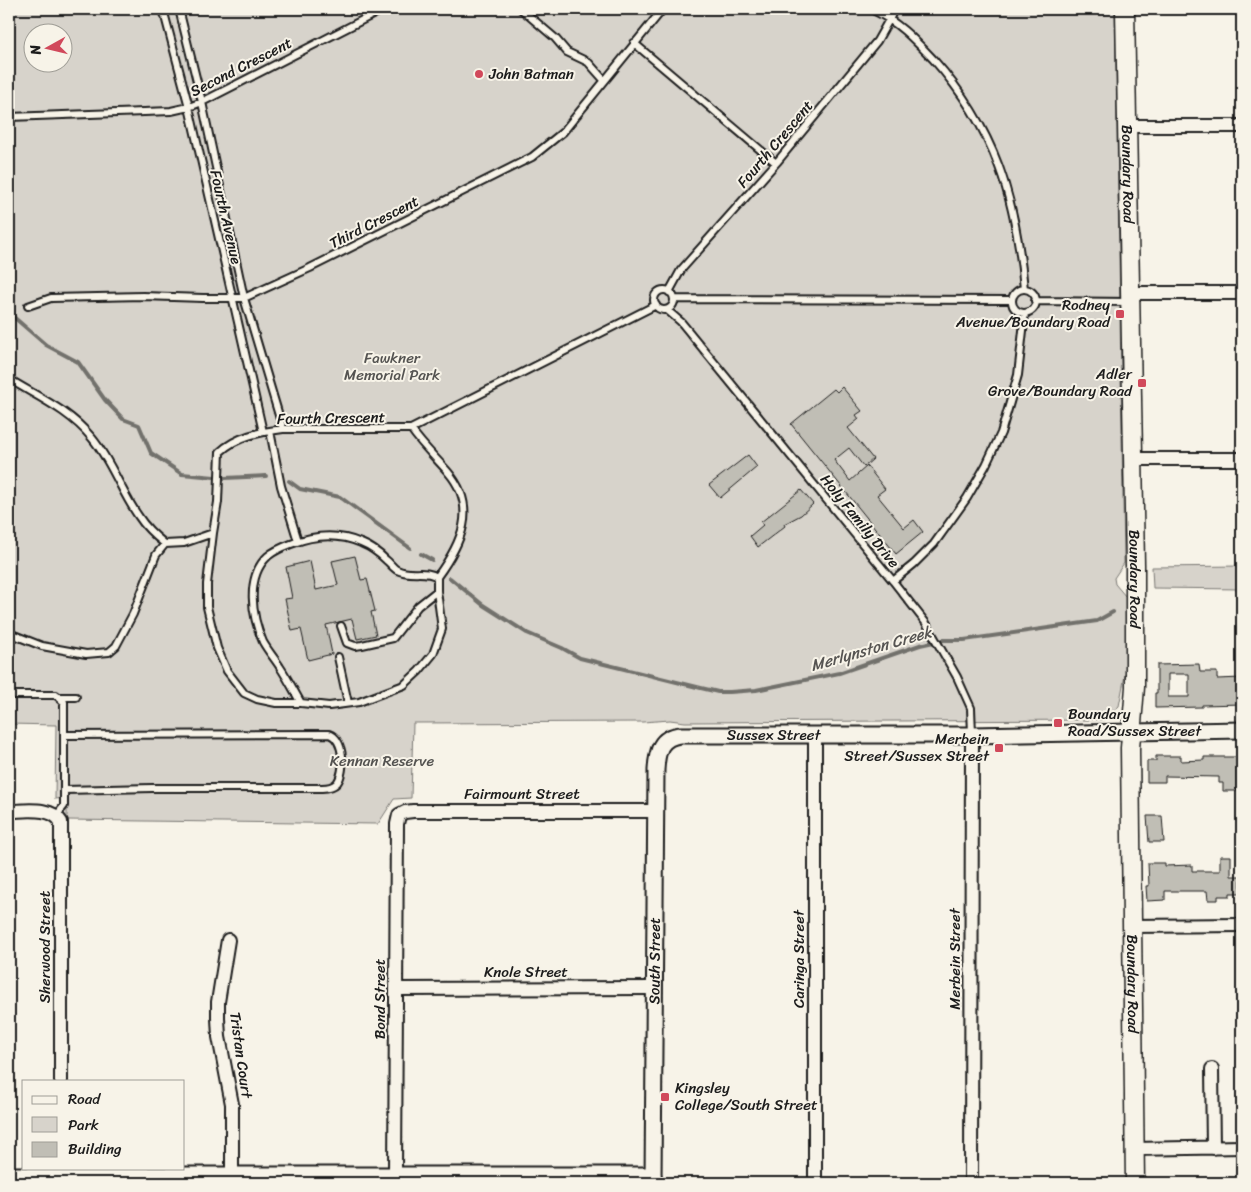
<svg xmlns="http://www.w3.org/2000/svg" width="1251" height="1192" viewBox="0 0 1251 1192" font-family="Sriracha,sans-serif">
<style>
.green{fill:#d7d3cb;stroke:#7a7874;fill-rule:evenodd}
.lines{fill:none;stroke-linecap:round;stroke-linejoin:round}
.stream{stroke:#72716c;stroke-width:4}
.building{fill:#c0beb5;stroke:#1c1c1c;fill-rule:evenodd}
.service-casing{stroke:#1c1c1c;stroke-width:10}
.minor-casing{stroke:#1c1c1c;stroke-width:16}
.tertiary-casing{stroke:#1c1c1c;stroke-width:19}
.secondary-casing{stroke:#1c1c1c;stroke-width:21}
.service{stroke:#f7f3e8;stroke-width:6}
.minor{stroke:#f7f3e8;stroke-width:12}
.tertiary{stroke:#f7f3e8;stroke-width:15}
.secondary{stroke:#f7f3e8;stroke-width:18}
.poi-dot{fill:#d1495b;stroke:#f7f3e8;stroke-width:2}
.labels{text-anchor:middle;stroke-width:4;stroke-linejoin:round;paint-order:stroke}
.street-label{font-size:15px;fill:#1c1c1c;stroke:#f7f3e8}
.poi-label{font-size:15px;fill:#1c1c1c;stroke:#f7f3e8;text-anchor:start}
.park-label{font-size:15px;fill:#545351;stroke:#f7f3e8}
.water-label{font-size:16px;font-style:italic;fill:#565452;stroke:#f7f3e8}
</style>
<rect width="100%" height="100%" fill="#f7f3e8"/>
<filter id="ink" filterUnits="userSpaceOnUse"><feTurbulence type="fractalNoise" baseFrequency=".02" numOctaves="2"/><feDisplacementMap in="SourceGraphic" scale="10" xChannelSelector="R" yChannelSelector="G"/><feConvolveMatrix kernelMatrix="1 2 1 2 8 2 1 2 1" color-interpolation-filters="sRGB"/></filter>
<g filter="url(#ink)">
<path class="green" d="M9,9H1115L1124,563L1114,578L1115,584L1126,597V670L1119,706L1104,720L685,722L670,720L643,722L413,723L411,798L394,799L378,824L67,820V798L55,799L56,725L9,724ZM32,32H62V62H32Z
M1242,566V589L1153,588L1152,567Z"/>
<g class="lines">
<path class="stream" d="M9,313L46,345L78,362L105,400L123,419L139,425L151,453L182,474L225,478L266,476
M289,481L300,489L340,497L410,548
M421,554L432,560
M450,578L483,605L527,633L562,648L580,658L701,688L718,692H730L756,690L839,673L920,645L943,640H964L1097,621L1113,612"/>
</g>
<path class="building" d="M842,387L862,411L856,415L859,419L848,428L873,459L864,467L849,448L834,460L850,481L867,466L885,489L877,495L904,528L914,520L923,532L896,554L791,424L834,389L837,392Z
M748,455L757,467L720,498L709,485Z
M801,490L813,504L801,515L784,524L785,526L758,547L750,536L763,525L761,522Z
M355,556L361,580L367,579L375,611L371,612L376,635L357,639L352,619L326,625L332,654L308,660L301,629L292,631L285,599L292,598L286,567L310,561L316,590L338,585L332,561Z
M1199,664L1200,672H1217V679L1242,678V704L1202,705V707L1155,708V693H1157V665ZM1168,674H1189V697H1168Z
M1156,756H1181V761L1204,760V757H1237V791H1223V783H1219V777L1165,776V782H1147V761H1156Z
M1147,816H1162L1164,842H1149Z
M1220,856H1231V876H1241V893H1230V896H1218V900H1208L1207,891H1165V900L1147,901L1146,886H1149L1148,863H1165V866L1192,865V871H1220Z"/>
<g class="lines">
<g class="service-casing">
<path id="service" d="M163,9L189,107L263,432
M179,9L202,102L244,298L283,429
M521,9L555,38L567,52L588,62L604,80
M871,9C898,22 913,38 933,59C995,128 1016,199 1024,289
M634,43L776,163
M9,117L171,111L189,107L202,102L384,9
M1012 301a12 12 0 1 1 24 0a12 12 0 1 1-24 0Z
M654 300a10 10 0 1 1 20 0a10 10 0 1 1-20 0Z
M669,292L681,270L777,162L877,41L890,18L894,9
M674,299L1012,300
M1035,301L1130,302
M28,306L51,298L143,296L203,298H244L310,268L532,157L563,132L663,9
M667,310L681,322L893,581L914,564L934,544L967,498L986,465L1001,433L1018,375L1025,313
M9,379C38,397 69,410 92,438C112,462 121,492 139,517C146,528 155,536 165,544
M270,431L281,486L298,541
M213,533L207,584V607L217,648L227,671L244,693L257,699L276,703H301L329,706L359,702L404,685L419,671L433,654L442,629L437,591V577
M893,581L926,623L957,677L971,708L972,734
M341,626L347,643L355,646L362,645L393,638L418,606L437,591
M9,633L42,646L86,654L109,652L116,646L133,614L156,555L165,544L184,543L213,533L218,502L220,452C237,436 260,432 283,429H411L656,305
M338,657L348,703
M9,695H56L64,702V806L57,815
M60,697H76
M301,703C294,691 288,679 280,667C275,659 268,651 263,642C252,617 245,577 268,556C275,550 283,547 291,544C314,535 338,533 361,543C371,547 379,553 386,560C390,563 393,568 397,570C411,577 425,569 437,577C461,544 479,508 448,472C436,458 422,445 411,429
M64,735L329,734C344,739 346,771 337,783C333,787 328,788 322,788H152L64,790"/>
</g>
<g class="minor-casing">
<path id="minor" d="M1128,126H1242
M1131,293H1242
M1133,459H1242
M9,811C25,811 52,806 61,822V1081
M1131,926L1242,925
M228,940L218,1002V1018L219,1037L232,1104V1176
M396,989L655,988
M1212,1069L1213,1148
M1133,1149L1242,1147
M395,1175L397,824L399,815L405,812L413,811H656
M815,1183V736
M971,1183L972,735"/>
</g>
<g class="tertiary-casing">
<g id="tertiary">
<path d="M9,1175H653"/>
<path id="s1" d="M653,1183L656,770C657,751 660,737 681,735H972L1242,730"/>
</g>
</g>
<g class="secondary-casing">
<g id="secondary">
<path id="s2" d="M1125,9L1135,565V687L1130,748L1135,1183"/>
</g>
</g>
<use href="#service" class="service"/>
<use href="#minor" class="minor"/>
<use href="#tertiary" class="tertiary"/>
<use href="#secondary" class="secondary"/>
</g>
</g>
<g class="poi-dot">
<circle cx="479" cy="74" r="5"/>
<rect x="1115" y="309" width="10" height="10" rx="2.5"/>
<rect x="1137" y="378" width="10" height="10" rx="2.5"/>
<rect x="1053" y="718" width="10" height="10" rx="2.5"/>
<rect x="994" y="743" width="10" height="10" rx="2.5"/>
<rect x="660" y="1092" width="10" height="10" rx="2.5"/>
</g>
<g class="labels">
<g class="street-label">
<text transform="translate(241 67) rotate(-27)" y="5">Second Crescent</text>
<text transform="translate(775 144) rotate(-50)" y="5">Fourth Crescent</text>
<text dy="5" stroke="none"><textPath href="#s2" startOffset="165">Boundary Road</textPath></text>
<text transform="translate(226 217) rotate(77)" y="5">Fourth Avenue</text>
<text transform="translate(374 222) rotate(-27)" y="5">Third Crescent</text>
<text transform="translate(331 418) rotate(-1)" y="5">Fourth Crescent</text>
<text transform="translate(860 521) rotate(51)" y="5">Holy Family Drive</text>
<text dy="5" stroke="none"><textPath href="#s2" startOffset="570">Boundary Road</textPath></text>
<text dy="5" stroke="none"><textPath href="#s1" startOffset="554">Sussex Street</textPath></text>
<text x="522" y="799">Fairmount Street</text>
<text transform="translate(45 947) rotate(-90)" y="5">Sherwood Street</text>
<text transform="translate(799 959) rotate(-90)" y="5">Caringa Street</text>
<text transform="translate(955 959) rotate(-90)" y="5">Merbein Street</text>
<text dy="5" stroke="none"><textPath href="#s1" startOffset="222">South Street</textPath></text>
<text x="526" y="977">Knole Street</text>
<text dy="5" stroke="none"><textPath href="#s2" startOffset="975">Boundary Road</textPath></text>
<text transform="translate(380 999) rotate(-90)" y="5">Bond Street</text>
<text transform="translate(241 1055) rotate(82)" y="5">Tristan Court</text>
</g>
<g class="poi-label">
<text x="489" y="79">John Batman</text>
<text x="1110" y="310" text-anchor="end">Rodney<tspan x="1110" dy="17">Avenue/Boundary Road</tspan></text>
<text x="1132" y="379" text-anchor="end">Adler<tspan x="1132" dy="17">Grove/Boundary Road</tspan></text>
<text x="1068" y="719">Boundary<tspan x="1068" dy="17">Road/Sussex Street</tspan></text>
<text x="989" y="744" text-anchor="end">Merbein<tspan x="989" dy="17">Street/Sussex Street</tspan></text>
<text x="675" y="1093">Kingsley<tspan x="675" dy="17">College/South Street</tspan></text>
</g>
<g class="park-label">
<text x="392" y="363">Fawkner<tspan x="392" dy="17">Memorial Park</tspan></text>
<text x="382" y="766">Kennan Reserve</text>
</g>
<g class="water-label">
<text transform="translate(871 648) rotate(-16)" y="6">Merlynston Creek</text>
</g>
</g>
<rect width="1251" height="1192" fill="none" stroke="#f7f3e8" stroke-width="30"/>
<rect x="15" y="15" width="1221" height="1162" fill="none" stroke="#1c1c1c" stroke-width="2" filter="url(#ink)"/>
<rect x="22" y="1080" width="162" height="90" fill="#f7f3e8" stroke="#9f9d96"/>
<rect x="32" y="1096" width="25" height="8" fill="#f7f3e8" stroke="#9f9d96"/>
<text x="68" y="1104" font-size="15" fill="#1c1c1c">Road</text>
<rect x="32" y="1117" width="25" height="15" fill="#d7d3cb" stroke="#9f9d96"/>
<text x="68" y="1130" font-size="15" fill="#1c1c1c">Park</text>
<rect x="32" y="1142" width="25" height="15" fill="#c0beb5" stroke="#9f9d96"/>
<text x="68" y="1154" font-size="15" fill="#1c1c1c">Building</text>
<g transform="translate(48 48) rotate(262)"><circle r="24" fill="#f7f3e8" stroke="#9f9d96"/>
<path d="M0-4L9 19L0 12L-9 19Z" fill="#d1495b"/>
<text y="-8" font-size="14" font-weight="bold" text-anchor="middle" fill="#1c1c1c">N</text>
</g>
</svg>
